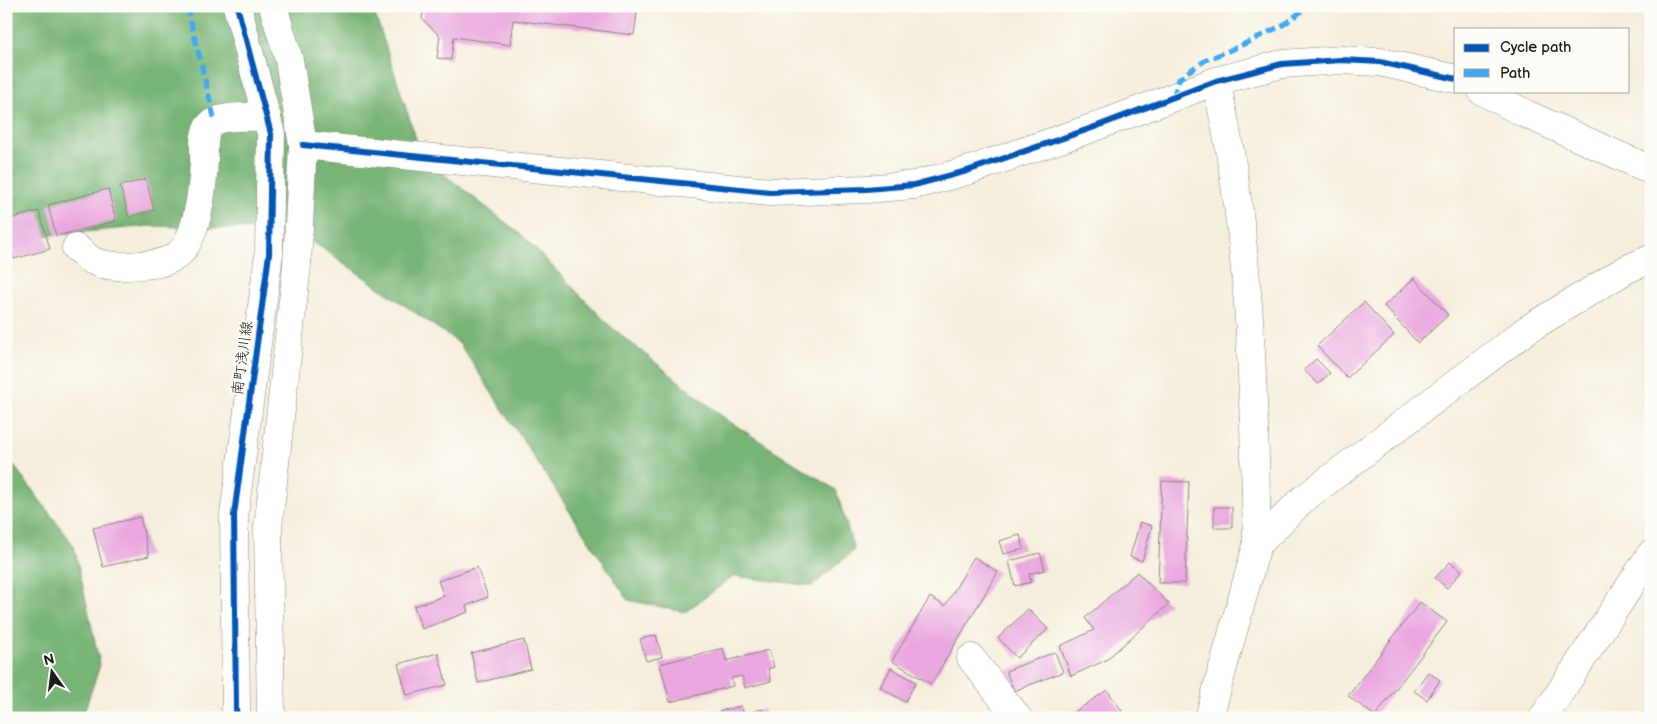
<svg xmlns="http://www.w3.org/2000/svg" width="1657" height="724" viewBox="0 0 1657 724" font-family="'Balsamiq Sans','Klee One',sans-serif">
<style>
.forest{fill:#77b474;stroke:#4a6848}
.building{fill:#eaa7df}
.lines{fill:none;stroke-linecap:round;stroke-linejoin:round}
.minor-casing{stroke:#88857c;stroke-width:29}
.tertiary-casing{stroke:#88857c;stroke-width:29}
.minor{stroke:#fff;stroke-width:28}
.tertiary{stroke:#fff;stroke-width:28}
.quiet{stroke:#3fa9f5;stroke-width:5;stroke-dasharray:10 5;stroke-linecap:butt}
.cycleway-casing{stroke:#fdfcf7;stroke-width:9}
.cycleway{stroke:#0057b8;stroke-width:6}
.labels{text-anchor:middle;stroke-width:4.5;stroke-linejoin:round;paint-order:stroke}
.street-label{font-size:15px;fill:#1c1c1c;stroke:#fdfcf7}
</style>
<rect width="100%" height="100%" fill="#fdfcf7"/>
<filter id="ink" filterUnits="userSpaceOnUse"><feTurbulence type="fractalNoise" baseFrequency=".02" numOctaves="2"/><feDisplacementMap in="SourceGraphic" scale="10" xChannelSelector="R" yChannelSelector="G"/><feConvolveMatrix kernelMatrix="1 2 1 2 8 2 1 2 1" color-interpolation-filters="sRGB"/></filter>
<filter id="wash" filterUnits="userSpaceOnUse"><feTurbulence type="fractalNoise" baseFrequency=".0096" numOctaves="4" result="noise"/><feDisplacementMap in="SourceGraphic" scale="20" xChannelSelector="R" yChannelSelector="G"/><feGaussianBlur stdDeviation="1.12" result="paint"/><feColorMatrix in="noise" values="0 0 0 0 0 0 0 0 0 0 0 0 0 0 0 0 0 1.4 0 .05"/><feComposite in="paint" operator="in"/></filter>
<g filter="url(#wash)">
<rect width="100%" height="100%" fill="#f5eedc"/>
<path class="forest" d="M6,6H374L375,14L422,157L523,236L610,326L727,420L836,490L854,550L812,586L734,576L685,612L628,600L459,343L296,230L150,226L6,239Z
M6,455L74,546L100,665L82,718H6Z"/>
<g id="blocks">
<path class="building" d="M424,6H638L634,35L513,20L510,45L454,37L451,60L437,58L440,36L422,19Z
M146,179L154,210L129,217L120,186Z
M108,189L116,221L56,236L48,205Z
M39,211L50,249L14,259L6,232V220Z
M1414,278L1448,315L1418,343L1384,306Z
M1364,302L1394,335L1347,378L1317,346Z
M1316,359L1330,373L1318,384L1304,370Z
M1162,481L1189,482L1185,583H1158Z
M1214,507H1232V528H1214Z
M140,517L149,556L103,567L93,528Z
M1140,522L1152,526L1142,561L1130,557Z
M1020,535L1024,549L1003,554L999,541Z
M1040,553L1045,570L1029,574L1031,582L1015,586L1009,561Z
M974,557L998,572L931,684L892,661L930,597L945,606Z
M1450,562L1462,571L1447,588L1435,578Z
M477,567L488,597L466,606L468,612L422,629L414,606L444,596L438,581Z
M1137,572L1169,604L1106,660L1071,676L1060,646L1094,630L1085,618Z
M1420,602L1447,622L1375,716L1348,696Z
M1028,609L1048,629L1017,658L998,638Z
M656,635L662,657L646,661L640,639Z
M524,640L531,669L478,683L471,653Z
M723,648L726,661L769,650L774,667L768,669L771,681L745,688L742,676L731,678L733,686L670,702L660,664Z
M1055,652L1063,672L1014,691L1006,671Z
M438,653L447,685L407,695L398,664Z
M891,668L916,682L905,702L880,687Z
M1428,672L1440,680L1427,700L1414,691Z
M1107,690L1122,711L1113,718H1066Z
M741,706L744,715L734,718H721L719,711Z
M763,709L765,718H750L748,713Z"/>
</g>
</g>
<g filter="url(#ink)">
<use href="#blocks" fill-opacity="0" stroke="#88857c" stroke-width="1"/>
<g class="lines">
<g class="minor-casing">
<path id="minor" d="M1216,81C1251,233 1254,390 1257,545
M1482,91L1526,114L1651,170
M303,145L770,192L866,189L914,185L967,171L1092,128L1216,81L1282,64L1341,60L1380,62L1456,79
M76,248C81,251 86,257 91,260C105,267 125,267 140,265C151,265 163,263 173,258C198,245 203,186 204,160C204,149 202,132 211,124C220,115 254,117 267,117
M971,658L1018,718
M1209,718L1257,545L1302,500L1528,329L1627,269L1651,259
M1543,718L1651,554"/>
</g>
<g class="tertiary-casing">
<path id="tertiary" d="M237,6L271,134L269,254L234,515L236,709L237,718
M271,718L268,527L297,265L303,145L289,60L273,6"/>
</g>
<use href="#minor" class="minor"/>
<use href="#tertiary" class="tertiary"/>
<path class="quiet" d="M187,6L215,121
M1173,97L1179,79L1189,71L1206,60L1238,47L1283,25L1302,11L1303,6"/>
<g class="cycleway-casing">
<path id="cycleway" d="M237,6L271,134L269,254L234,515L236,709L237,718
M303,145L770,192L866,189L914,185L967,171L1092,128L1216,81L1282,64L1341,60L1380,62L1456,79"/>
</g>
<use href="#cycleway" class="cycleway"/>
</g>
</g>
<g class="labels">
<g class="street-label">
<text transform="translate(242 358) rotate(-82)" y="5">南町浅川線</text>
</g>
</g>
<rect width="1657" height="724" fill="none" stroke="#fdfcf7" stroke-width="25"/>
<rect x="1454" y="28" width="175" height="65" fill="#fdfcf7" stroke="#a3a29f"/>
<rect x="1464" y="44" width="25" height="8" fill="#0057b8" stroke="#a3a29f"/>
<text x="1500" y="52" font-size="15" fill="#1c1c1c">Cycle path</text>
<rect x="1464" y="69" width="25" height="8" fill="#3fa9f5" stroke="#a3a29f"/>
<text x="1500" y="78" font-size="15" fill="#1c1c1c">Path</text>
<g transform="translate(52 672) rotate(346)" stroke="#fdfcf7" stroke-width="4" paint-order="stroke">
<path d="M0-4L9 19L0 12L-9 19Z" fill="#1c1c1c"/>
<text y="-8" font-size="14" font-weight="bold" text-anchor="middle" fill="#1c1c1c">N</text>
</g>
</svg>
